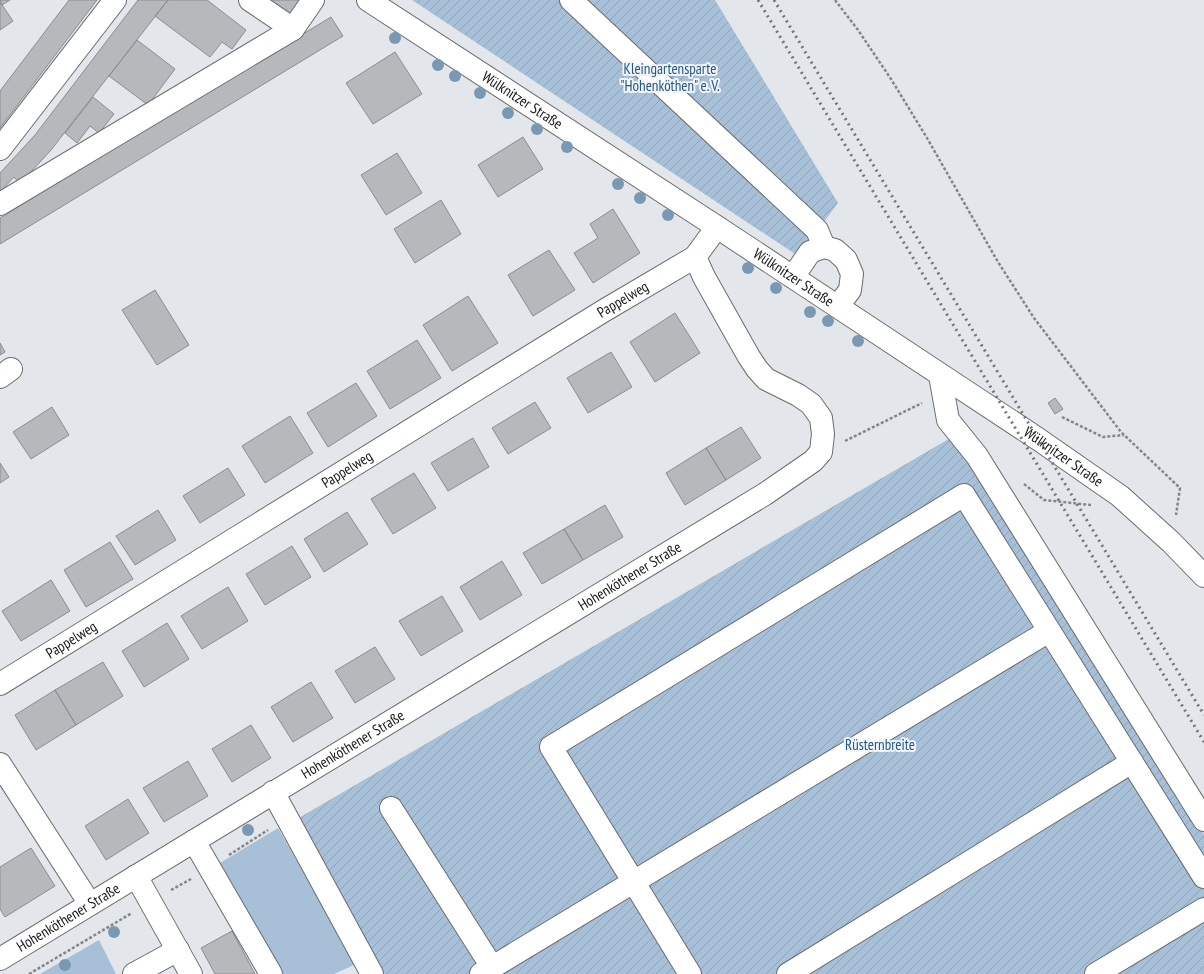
<svg xmlns="http://www.w3.org/2000/svg" width="1204" height="974" viewBox="0 0 1204 974" font-family="'PT Sans Narrow',sans-serif">
<style>
.grass{fill:#a7bfd7}
.garden{fill:url(#garden-furrows)}
.building{fill:#b5b9bc;stroke:#898d90}
.lines{fill:none;stroke-linecap:round;stroke-linejoin:round}
.minor-casing{stroke:#696c70;stroke-width:24}
.path{stroke:#838688;stroke-width:2.5;stroke-dasharray:3 2;stroke-linecap:butt}
.minor{stroke:#fff;stroke-width:22}
.rail{stroke:#737578;stroke-width:3;stroke-dasharray:2 4;stroke-linecap:butt}
.tree{fill:#7a98b2}
.labels{text-anchor:middle;stroke-width:4;stroke-linejoin:round;paint-order:stroke}
.park-label{font-size:15px;fill:#255783;stroke:#f1f4f8}
.street-label{font-size:15px;fill:#161718;stroke:#f1f4f8}
</style>
<defs>
<pattern id="garden-furrows" width="10" height="10" patternUnits="userSpaceOnUse"><rect width="10" height="10" fill="#a7bfd7"/><path d="M-1 1l2-2M0 10L10 0M9 11l2-2" fill="none" stroke="#8fa3b8"/></pattern>
</defs>
<rect width="100%" height="100%" fill="#e3e7eb"/>
<path class="grass" d="M278,828L356,964L334,974H279L220,863Z
M99,940L116,974H40Z"/>
<path class="garden" d="M412,0H715L838,203L798,256Z
M959,433L1204,834V974H382L297,819Z"/>
<path class="building" d="M0,0H10L2,5Z
M69,0H97L0,128V91Z
M138,0H168L51,150L20,184L14,177L0,192V173L35,135Z
M168,0H207L246,30L232,49L222,42L210,57L155,16Z
M263,0H302L290,18Z
M0,2L13,21L0,30Z
M331,17L343,36L0,244V218Z
M137,40L175,69L148,105L109,76Z
M395,52L422,94L373,124L346,83Z
M93,97L114,114L99,133L90,126L77,143L65,133Z
M523,137L543,169L498,197L478,165Z
M397,153L422,193L386,215L361,175Z
M441,200L461,234L415,263L394,229Z
M613,209L640,253L593,283L574,253L598,238L590,224Z
M549,250L575,290L533,316L508,275Z
M155,290L189,345L157,365L122,310Z
M468,296L498,343L452,371L423,325Z
M675,313L700,353L655,382L630,342Z
M417,340L441,378L390,409L367,371Z
M0,343L5,352L0,355Z
M611,352L632,387L588,413L567,378Z
M356,383L377,416L328,447L307,413Z
M1055,398L1063,409L1055,414L1048,403Z
M535,402L551,428L508,454L492,428Z
M52,407L69,435L31,459L13,432Z
M290,416L313,453L265,483L242,446Z
M741,427L761,458L726,480L706,448Z
M473,438L489,467L448,491L431,463Z
M706,448L726,480L685,505L666,473Z
M0,463L9,477L0,483Z
M228,468L245,495L200,523L183,496Z
M414,473L436,508L393,534L371,499Z
M605,505L623,537L583,560L564,529Z
M158,510L176,540L135,565L116,536Z
M347,512L368,544L324,572L304,539Z
M564,529L583,560L542,584L523,553Z
M110,542L133,579L86,607L64,570Z
M292,546L311,577L265,605L246,574Z
M502,561L522,595L480,620L460,587Z
M51,580L70,611L21,641L2,611Z
M228,587L248,621L202,649L181,616Z
M442,596L463,631L421,656L399,621Z
M167,623L189,659L144,687L122,651Z
M375,647L395,679L355,703L335,671Z
M103,662L123,696L76,725L55,690Z
M311,682L333,718L293,742L271,707Z
M55,690L76,725L36,750L15,715Z
M251,725L271,758L232,782L212,749Z
M188,761L208,796L164,822L143,788Z
M128,799L149,833L106,860L85,826Z
M31,848L55,886L5,917L0,909V867Z
M232,931L255,974H215L201,948Z"/>
<g class="lines">
<g class="minor-casing">
<g id="minor">
<path d="M250,0L293,29"/>
<path id="s1" d="M368,0L717,227L1038,439L1120,496L1171,542L1204,576"/>
<path d="M571,0L817,230L824,247"/>
<path d="M0,149L115,0"/>
<path d="M0,204L293,29L313,0"/>
<path d="M793,277L810,252L824,247L835,250L846,260L852,274L850,290L838,306"/>
<path d="M940,375L948,420L977,456L1204,820"/>
<path d="M0,377L11,369"/>
<path id="s2" d="M0,684L605,310L695,257"/>
<path d="M0,764L90,904"/>
<path d="M273,792L372,974"/>
<path d="M391,808L492,967"/>
<path d="M194,841L271,974"/>
<path d="M136,876L191,974"/>
<path id="s3" d="M0,959L765,494L813,461L821,452L823,434L821,418L811,404L798,395L766,379L757,369L749,357L704,277L695,257L717,227"/>
<path d="M134,974L178,950"/>
<path d="M481,974L1049,631"/>
<path d="M690,974L551,747L964,495L1204,877"/>
<path d="M788,974L1132,762"/>
<path d="M1096,974L1204,909"/>
</g>
</g>
<path class="path" d="M835,0L858,30L891,79L927,138L998,262L1034,318L1121,432L1180,488L1176,515
M1062,417L1103,437L1124,435
M845,441L922,403
M1024,484L1044,500L1091,505
M229,855L268,830
M171,890L191,879
M29,974L132,913"/>
<use href="#minor" class="minor"/>
<path class="rail" d="M758,0L1204,742
M774,0L1204,715"/>
</g>
<g class="tree">
<circle cx="395" cy="38" r="6"/>
<circle cx="438" cy="65" r="6"/>
<circle cx="455" cy="76" r="6"/>
<circle cx="480" cy="93" r="6"/>
<circle cx="508" cy="113" r="6"/>
<circle cx="537" cy="129" r="6"/>
<circle cx="567" cy="147" r="6"/>
<circle cx="618" cy="184" r="6"/>
<circle cx="640" cy="198" r="6"/>
<circle cx="668" cy="215" r="6"/>
<circle cx="748" cy="268" r="6"/>
<circle cx="776" cy="288" r="6"/>
<circle cx="810" cy="312" r="6"/>
<circle cx="828" cy="321" r="6"/>
<circle cx="858" cy="341" r="6"/>
<circle cx="248" cy="830" r="6"/>
<circle cx="114" cy="932" r="6"/>
<circle cx="65" cy="965" r="6"/>
</g>
<g class="labels">
<g class="park-label">
<text x="670" y="74">Kleingartensparte<tspan x="670" dy="17">"Hohenköthen" e. V.</tspan></text>
<text x="880" y="750">Rüsternbreite</text>
</g>
<g class="street-label">
<text dy="5" stroke="none"><textPath href="#s1" startOffset="184">Wülknitzer Straße</textPath></text>
<text dy="5" stroke="none"><textPath href="#s1" startOffset="508">Wülknitzer Straße</textPath></text>
<text dy="5" stroke="none"><textPath href="#s2" startOffset="732">Pappelweg</textPath></text>
<text dy="5" stroke="none"><textPath href="#s1" startOffset="832">Wülknitzer Straße</textPath></text>
<text dy="5" stroke="none"><textPath href="#s2" startOffset="408">Pappelweg</textPath></text>
<text dy="5" stroke="none"><textPath href="#s3" startOffset="737">Hohenköthener Straße</textPath></text>
<text dy="5" stroke="none"><textPath href="#s2" startOffset="84">Pappelweg</textPath></text>
<text dy="5" stroke="none"><textPath href="#s3" startOffset="413">Hohenköthener Straße</textPath></text>
<text dy="5" stroke="none"><textPath href="#s3" startOffset="80">Hohenköthener Straße</textPath></text>
</g>
</g>
</svg>
